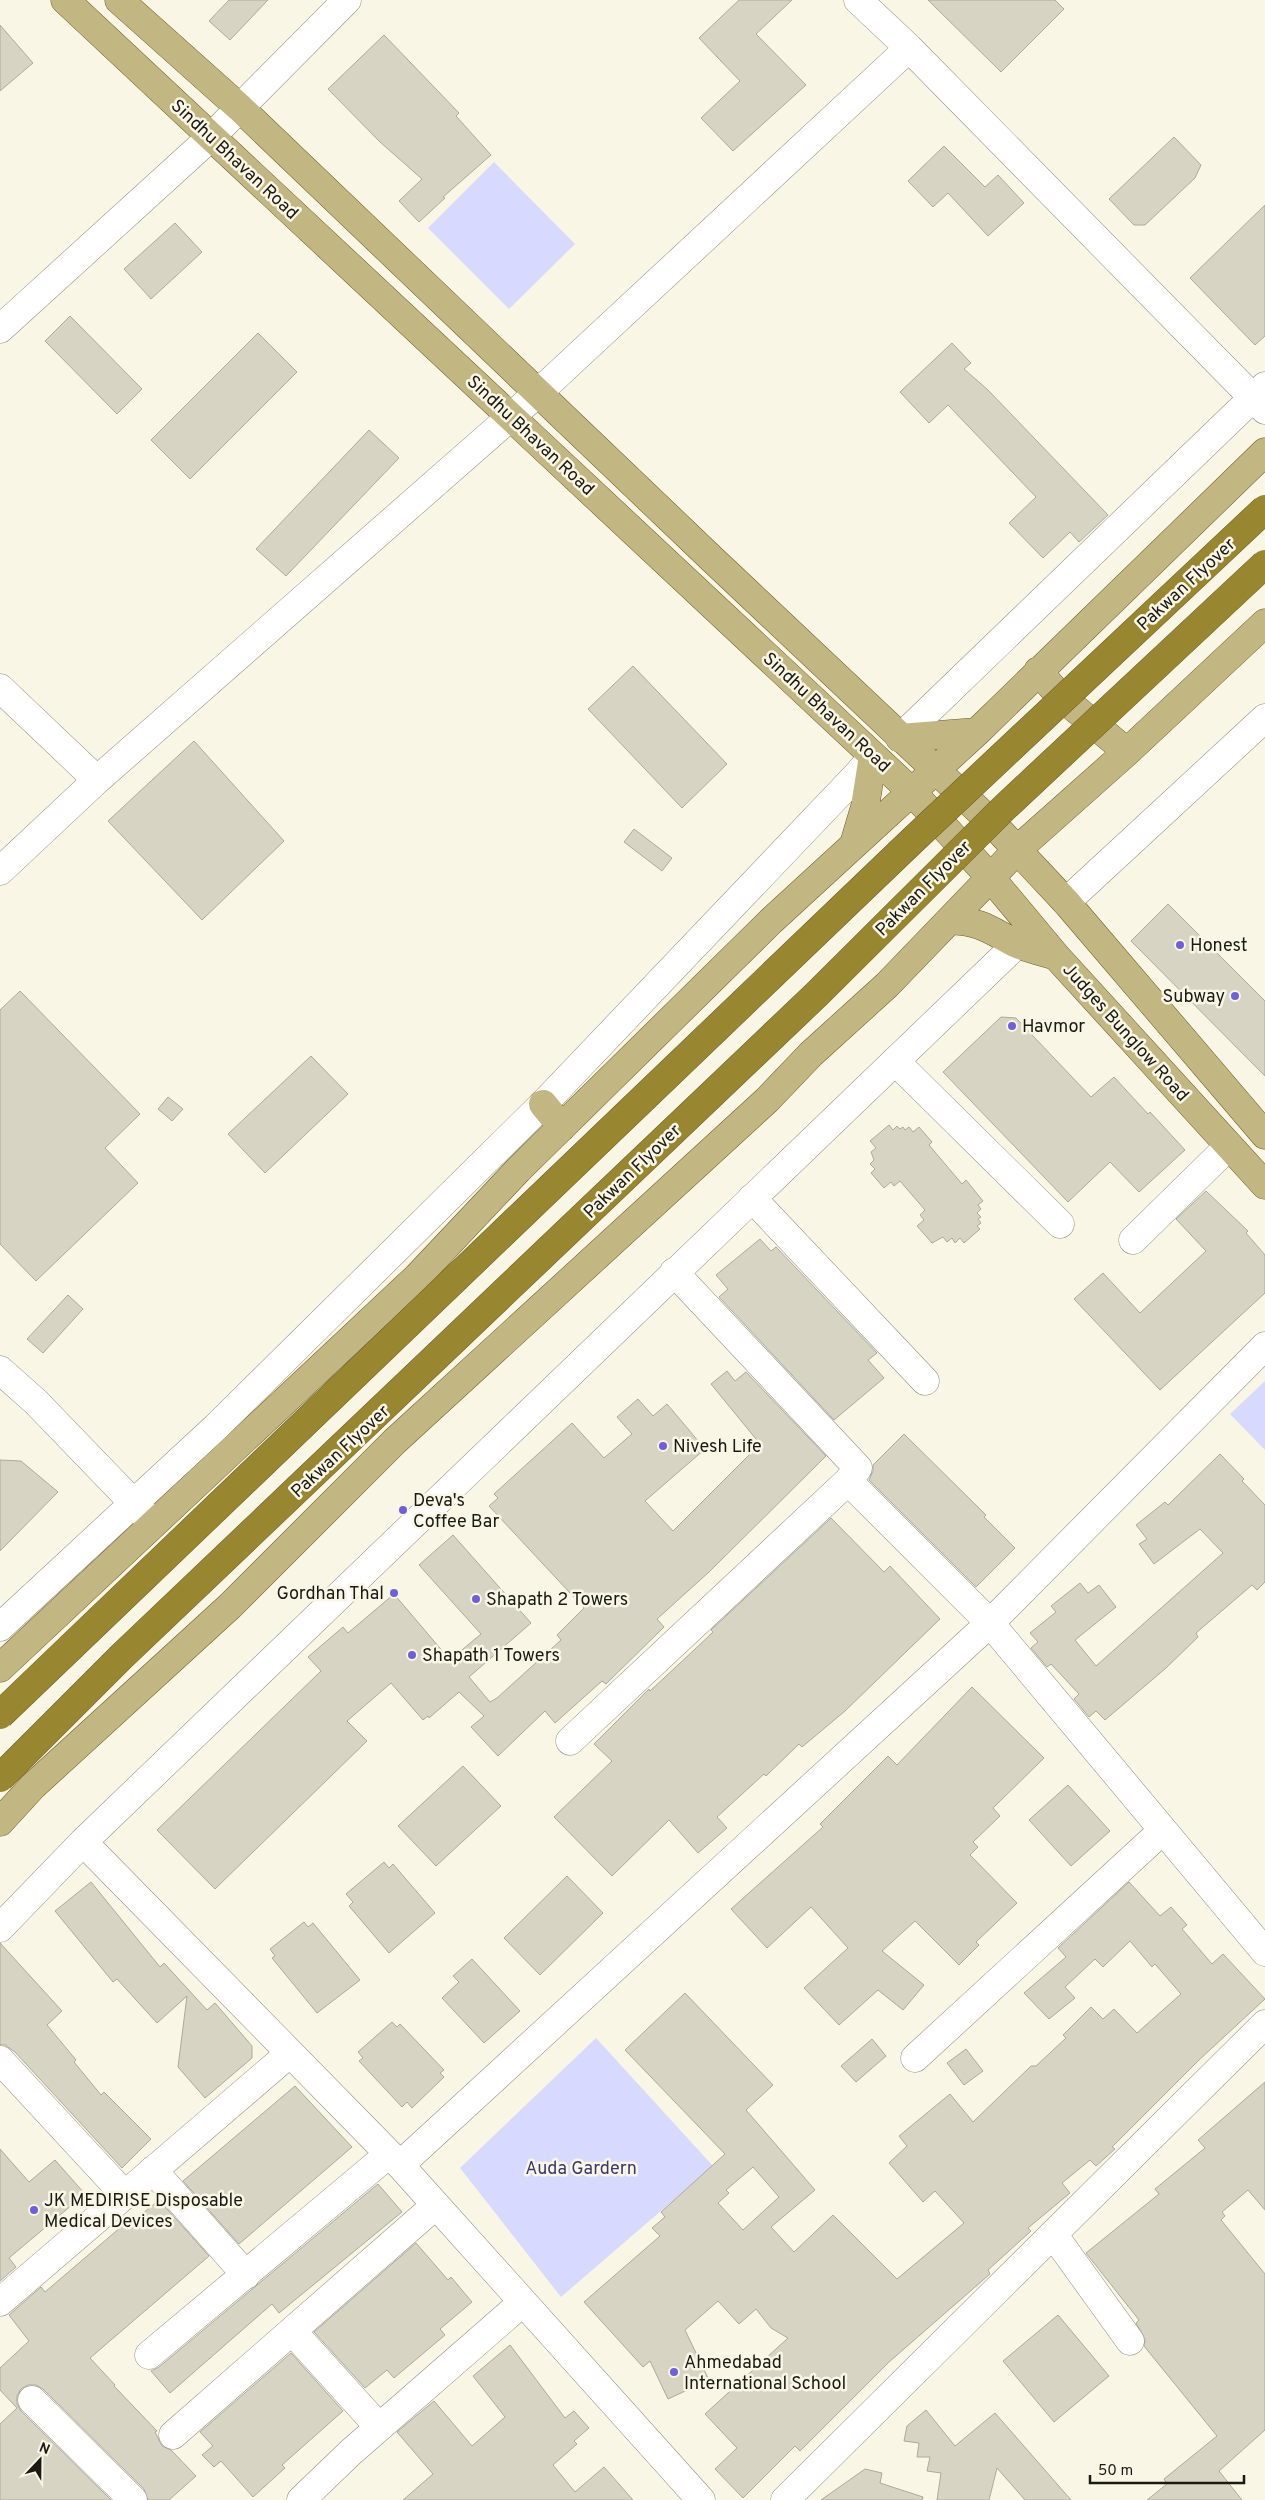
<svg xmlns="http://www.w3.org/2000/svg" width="1265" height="2500" viewBox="0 0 1265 2500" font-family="Overpass,sans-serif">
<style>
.green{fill:#d8d9fe}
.building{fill:#d7d4c4;stroke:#adaa9b;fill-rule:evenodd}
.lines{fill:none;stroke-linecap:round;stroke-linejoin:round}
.minor-casing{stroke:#918e7f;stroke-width:29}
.major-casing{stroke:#6d6027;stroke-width:29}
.minor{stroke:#fff;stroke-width:28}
.major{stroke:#c2b683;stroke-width:28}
.highway-bridge-casing{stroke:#6d6027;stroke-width:29;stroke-linecap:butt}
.highway-bridge{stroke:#998631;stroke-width:28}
.poi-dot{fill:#6f60da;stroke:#f9f6e6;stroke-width:2}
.labels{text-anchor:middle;stroke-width:5;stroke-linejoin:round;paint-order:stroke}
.street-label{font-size:18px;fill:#1b1914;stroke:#f9f6e6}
.poi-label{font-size:18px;fill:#1b1914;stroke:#f9f6e6;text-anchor:start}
.park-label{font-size:18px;fill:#3b386a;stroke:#f9f6e6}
</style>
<rect width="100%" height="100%" fill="#f9f6e6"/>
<path class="green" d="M494,162L575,244L509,309L428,228Z
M1265,1381V1450L1230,1414Z
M596,2038L713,2166L561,2297L460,2168Z"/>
<path class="building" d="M229,0H268L230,40L209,21Z
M739,0H792L756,34L806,85L733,151L701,118L740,81L699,38Z
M928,0H1055L1064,9L1001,72Z
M0,25L33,63L0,91Z
M384,35L459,113L456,116L491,155L443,197L445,198L419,222L399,201L422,179L380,142L328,89Z
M1174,137L1201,165L1195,178L1145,225H1134L1109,199Z
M944,146L985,187L998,175L1024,203L988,236L948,193L933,207L908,181Z
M1265,205V336L1255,345L1190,278Z
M175,223L202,252L151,299L124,269Z
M70,316L142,389L117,414L45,341Z
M258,333L297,372L190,479L151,440Z
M952,343L971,363L964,369L988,390L1108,515L1079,542L1070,532L1043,558L1009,523L1036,497L948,405L929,423L900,392Z
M369,430L399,458L286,576L256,549Z
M633,666L727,764L682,808L588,709Z
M194,741L284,841L202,920L108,821Z
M634,829L672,858L662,871L624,842Z
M1168,904L1265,1001V1076L1131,941Z
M20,991L140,1114L105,1148L138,1183L36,1281L0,1244V1010Z
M1001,1017L1016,1018L1091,1097L1114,1077L1148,1114L1150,1112L1185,1150L1139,1192L1110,1162L1068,1202L943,1072Z
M311,1056L348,1094L265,1173L228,1134Z
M168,1097L183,1109L172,1121L158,1109Z
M889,1125L893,1130L897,1126L900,1129L903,1127L905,1130L909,1127L913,1132L919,1127L932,1142L929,1145L962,1184L966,1180L983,1201L978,1205L981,1209L977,1213L981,1217L978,1219L981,1223L977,1226L980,1229L964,1243L960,1238L955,1243L952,1238L947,1242L943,1237L932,1243L917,1226L924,1220L920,1215L925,1210L900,1181L894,1186L891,1182L884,1188L871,1173L875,1169L870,1164L874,1160L871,1152L876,1148L870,1141Z
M1206,1191L1248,1231L1246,1233L1265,1255V1293L1160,1390L1074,1299L1103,1273L1140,1313L1206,1251L1176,1219Z
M760,1239L771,1251L776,1247L877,1353L868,1360L884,1378L834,1420L719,1297L728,1289L716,1275Z
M68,1295L83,1309L43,1353L27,1339Z
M727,1371L735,1381L746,1372L826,1456L709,1572L657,1619L664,1627L606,1684L602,1681L555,1723L545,1711L498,1756L471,1727L484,1716L459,1692L429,1718L428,1716L423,1720L391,1683L347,1721L367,1741L215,1889L157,1830L321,1671L308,1657L343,1627L348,1633L394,1594L450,1660L481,1634L419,1565L453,1535L531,1623L469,1677L490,1702L497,1698L561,1640L557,1635L584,1608L489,1506L498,1498L494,1494L572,1423L604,1458L632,1434L617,1417L638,1399L653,1416L667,1404L705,1449L645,1501L673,1531L760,1444L711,1384Z
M904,1434L986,1515L984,1517L1015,1548L976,1587L869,1480L873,1471V1465Z
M1220,1454L1244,1479L1242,1481L1265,1505V1582L1257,1590L1252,1585L1196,1633L1198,1637L1166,1668L1105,1720L1096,1711L1089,1717L1074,1699L1079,1694L1051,1664L1047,1667L1031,1648L1038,1642L1030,1633L1056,1612L1051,1606L1080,1583L1088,1593L1099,1585L1116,1607L1075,1640L1096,1666L1223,1553L1200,1529L1154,1564L1139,1544L1147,1539L1136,1525L1165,1502L1168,1505Z
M0,1460L21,1461L58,1492L0,1551Z
M831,1518L884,1572L890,1566L940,1619L845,1711L802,1747L799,1744L766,1776L764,1774L717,1817L727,1828L698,1853L669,1820L612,1876L554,1817L612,1761L594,1744L649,1689L650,1691L693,1651L713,1632L711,1630Z
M972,1687L1044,1758L993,1808L1000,1816L973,1842L978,1847L970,1855L1017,1903L976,1942L979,1945L959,1965L915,1921L882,1951L924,1985L903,2010L878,1990L839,2025L804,1988L848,1948L811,1907L767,1948L731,1909L823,1827L820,1824L888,1756L897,1765Z
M463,1766L501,1806L436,1866L398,1826Z
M1068,1785L1110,1831L1071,1866L1029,1820Z
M384,1862L389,1868L393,1864L435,1913L389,1953L349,1906L353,1902L346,1894Z
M567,1876L603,1913L540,1975L504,1938Z
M91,1882L160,1967L164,1963L207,2010L215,2003L252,2046V2058L205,2098L178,2067L187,1996L157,2023L117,1979L113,1982L55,1911Z
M1129,1882L1160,1916L1171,1907L1187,1925L1182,1929L1212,1964L1223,1954L1265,1999L1199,2060L1112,2147L1115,2149L1096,2166L1090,2160L1062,2183L1070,2193L1028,2228L1031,2231L988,2270L990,2274L889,2362L800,2451L795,2446L743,2498L715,2469L737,2448L705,2414L788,2338L771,2328L756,2309L739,2324L718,2301L685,2330L709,2380L668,2399L650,2361L643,2367L584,2302L660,2236L652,2228L665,2217L661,2212L725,2154L625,2050L685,1993L773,2085L746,2110L815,2190L771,2227L794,2252L833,2215L897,2279L964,2223L935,2191L923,2202L889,2163L907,2146L899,2136L950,2094L973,2122L1031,2066H1036L1066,2038L1063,2035L1091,2007L1103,2019L1114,2009L1137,2033L1181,1994L1155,1964L1152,1967L1130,1941L1103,1967L1095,1959L1065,1987L1075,1998L1049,2019L1024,1993L1066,1957L1058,1948ZM753,2167L779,2197L743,2230L718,2203L729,2193L726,2190Z
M304,1922L308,1927L313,1923L360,1980L317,2013L272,1958L275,1956L270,1949Z
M0,1943L62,2011L47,2025L76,2060L74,2062L101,2095L104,2092L151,2139L122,2168L15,2052L5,2045H0Z
M472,1959L520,2011L484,2043L442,1998L459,1982L453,1976Z
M392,2022L397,2027L400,2024L444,2070L440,2073L444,2077L412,2108L407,2102L402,2107L359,2061L363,2058L358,2052Z
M872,2039L886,2056L856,2082L841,2066Z
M966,2049L983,2071L964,2085L947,2063Z
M1265,2082V2210L1248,2190L1222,2212L1225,2216L1221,2220L1265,2274V2430L1219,2471L1242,2500H1147L1167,2484L1164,2479L1217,2436L1144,2346L1145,2339L1136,2323L1139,2320L1086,2253L1159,2194L1155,2189L1205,2148L1198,2140Z
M295,2086L352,2147L239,2244L183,2181Z
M0,2149L29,2182L55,2160L85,2194L9,2258L16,2267L0,2281Z
M378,2184L402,2212L279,2313L272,2304L170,2393L151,2371L159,2367Z
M159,2200L209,2256L90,2358L115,2385L114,2386L157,2431L155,2432L162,2446L171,2450L196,2476L169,2500H148L144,2489L43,2389L36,2385H28L21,2389L17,2396V2404L21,2411L111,2500H0V2424L17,2408L0,2390V2368L29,2341L9,2315L41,2287L45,2292L128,2221L130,2224Z
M416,2243L448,2280L451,2277L472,2302L440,2329L445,2335L394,2378L387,2370L365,2388L314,2332Z
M1058,2315L1109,2376L1054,2422L1003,2361Z
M510,2345L565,2418L574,2411L589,2428L574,2441L577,2444L553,2465L575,2492L604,2467L633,2500H403L433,2474L397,2432L434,2401L472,2446L505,2417L473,2376Z
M291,2353L343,2411L282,2465L285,2468L253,2497L221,2461L214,2467L202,2455L213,2446L200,2432Z
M926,2410L955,2446L995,2413L1071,2500H1025L997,2468L989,2500H937L941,2473L927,2471L930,2457H917L919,2443L904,2441L907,2426Z
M865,2469L882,2473L880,2483L923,2497L922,2500H821Z"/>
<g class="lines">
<g class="minor-casing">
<path id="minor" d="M858,0L909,48L1265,410
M0,329L211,137L347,0
M0,688L97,780
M900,738L1265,386
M0,871L97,780L539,392L909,48
M1066,902L1265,718
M895,1061L1060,1224
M752,1198L925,1381
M1133,1240L1229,1146
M674,1272L858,1468L848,1481
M0,1370L36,1402L146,1516
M0,1627L216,1427L548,1099L857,775L873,756
M570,1741L848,1481L990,1623L1265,1952
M83,1842L400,2165L701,2500
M0,1928L83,1842L1017,944
M915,2058L1162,1831
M0,2060L124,2194
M400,2165L990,1623L1265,1346
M153,2170L246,2275
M1053,2234L1130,2341
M0,2302L289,2054
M292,2331L379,2427
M149,2355L389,2154
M32,2400L133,2500
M173,2435L436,2205
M301,2500L351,2452L523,2302
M785,2500L1265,2024"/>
</g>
<g class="major-casing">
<path id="major" d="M65,0L912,792L990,877L1056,956L1265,1185
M119,0L240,108L712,559L991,822L1066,902L1265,1135
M1038,671L1059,695L1127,752
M900,738L977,732
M854,844L865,807L873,756
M950,920C982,922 988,929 1015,943C1028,949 1043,952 1056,956
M543,1104L562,1127
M0,1668L417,1277L518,1170L771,921L977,732L1265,452
M0,1822L33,1786L230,1606L395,1441L767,1100L811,1054L887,985L1018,849L1127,752L1265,623"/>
</g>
<use href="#minor" class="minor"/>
<use href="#major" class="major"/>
<g class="highway-bridge-casing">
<path id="highway-bridge" d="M0,1715L914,839L1265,509
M0,1778L121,1657L817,994L1004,808L1265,564"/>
</g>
<use href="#highway-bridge" class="highway-bridge"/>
</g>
<g class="poi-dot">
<circle cx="1180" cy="945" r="5"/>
<circle cx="1235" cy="996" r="5"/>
<circle cx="1012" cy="1026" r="5"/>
<circle cx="663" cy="1446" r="5"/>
<circle cx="403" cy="1510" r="5"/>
<circle cx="394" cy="1593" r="5"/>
<circle cx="476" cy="1599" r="5"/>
<circle cx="412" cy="1655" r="5"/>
<circle cx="34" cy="2210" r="5"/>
<circle cx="674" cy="2372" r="5"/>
</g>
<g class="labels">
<g class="street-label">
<text transform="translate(235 159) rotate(43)" y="6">Sindhu Bhavan Road</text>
<text transform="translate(531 435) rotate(43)" y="6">Sindhu Bhavan Road</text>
<text transform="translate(1186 584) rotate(-43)" y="6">Pakwan Flyover</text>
<text transform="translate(827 712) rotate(43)" y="6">Sindhu Bhavan Road</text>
<text transform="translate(923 888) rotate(-45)" y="6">Pakwan Flyover</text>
<text transform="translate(1126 1032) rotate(48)" y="6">Judges Bunglow Road</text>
<text transform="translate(632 1171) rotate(-44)" y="6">Pakwan Flyover</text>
<text transform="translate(340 1451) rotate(-43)" y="6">Pakwan Flyover</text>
</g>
<g class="poi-label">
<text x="1190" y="951">Honest</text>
<text x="1225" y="1002" text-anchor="end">Subway</text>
<text x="1022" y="1032">Havmor</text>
<text x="673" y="1452">Nivesh Life</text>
<text x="413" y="1506">Deva's<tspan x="413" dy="21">Coffee Bar</tspan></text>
<text x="384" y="1599" text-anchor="end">Gordhan Thal</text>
<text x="486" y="1605">Shapath 2 Towers</text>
<text x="422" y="1661">Shapath 1 Towers</text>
<text x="44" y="2206">JK MEDIRISE Disposable<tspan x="44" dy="21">Medical Devices</tspan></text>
<text x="684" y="2368">Ahmedabad<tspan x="684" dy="21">International School</tspan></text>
</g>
<g class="park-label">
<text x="581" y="2174">Auda Gardern</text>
</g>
</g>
<g transform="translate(40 2460) rotate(22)" stroke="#f9f6e6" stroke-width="4" paint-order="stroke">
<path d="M0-4L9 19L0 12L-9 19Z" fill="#1b1914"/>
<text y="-8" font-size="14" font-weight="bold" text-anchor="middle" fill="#1b1914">N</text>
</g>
<path d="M1090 2475v8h154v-8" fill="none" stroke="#1b1914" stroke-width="2.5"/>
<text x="1098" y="2475" font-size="15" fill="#1b1914" stroke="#f9f6e6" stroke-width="4" paint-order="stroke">50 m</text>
</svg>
